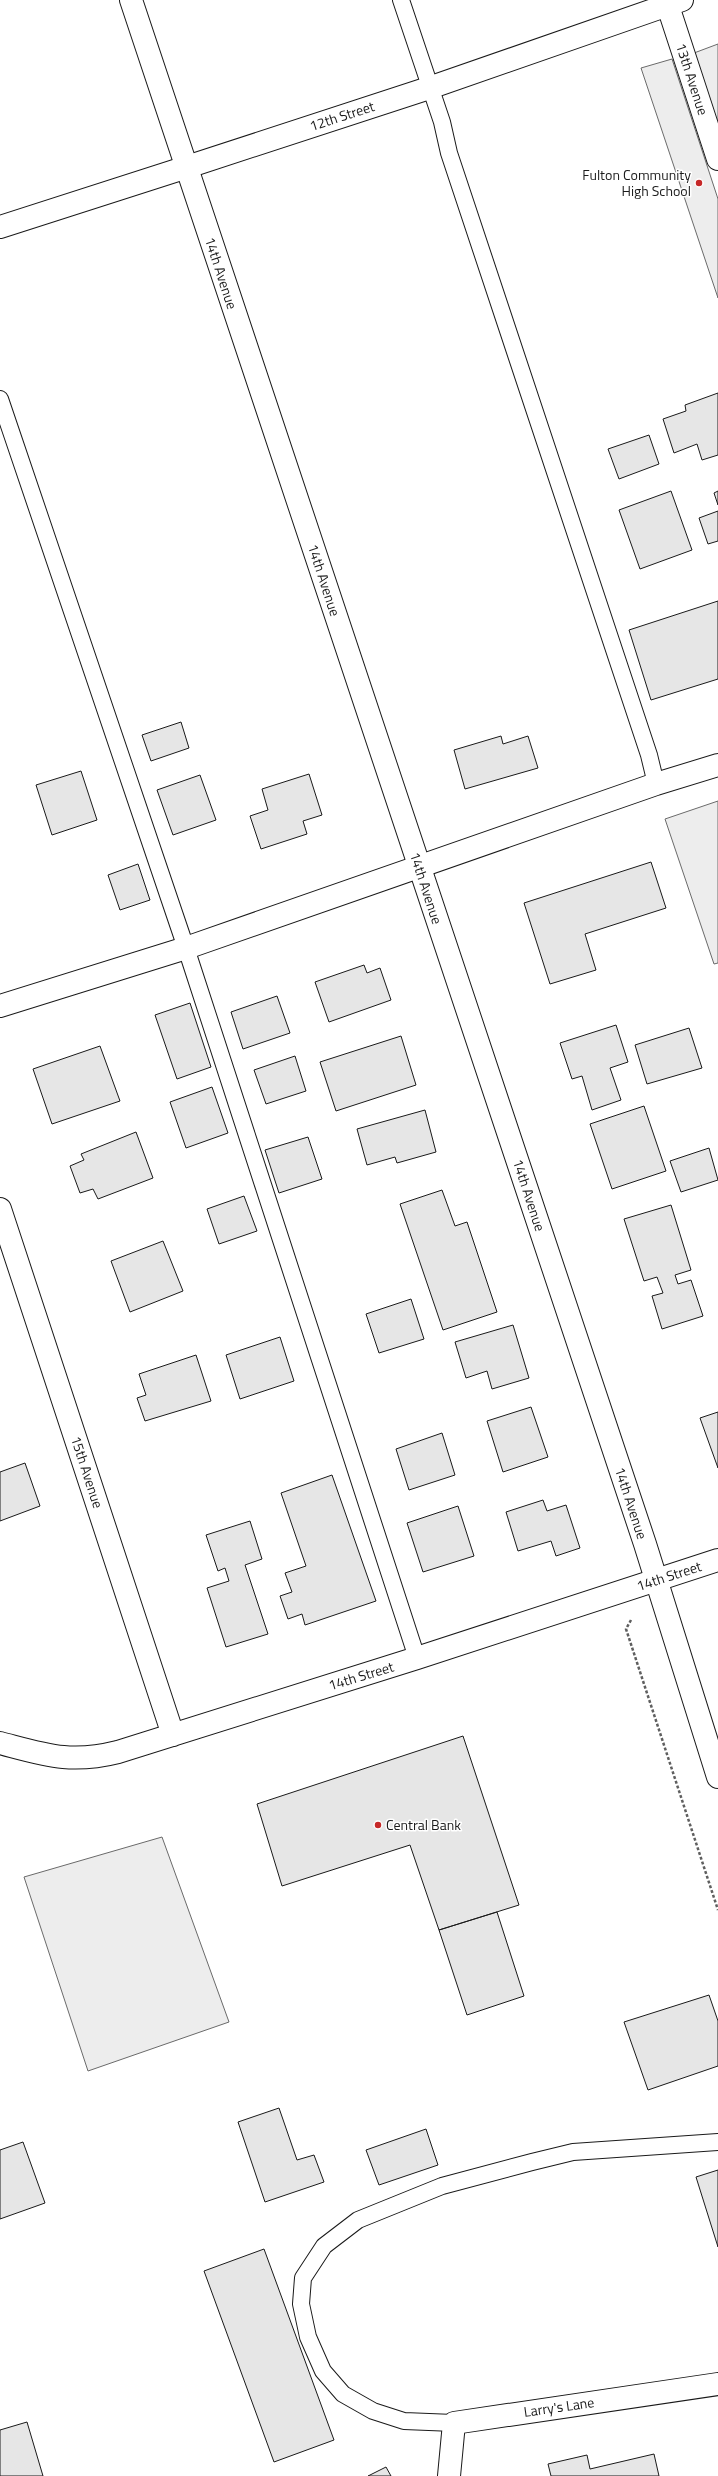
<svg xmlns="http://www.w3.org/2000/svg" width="718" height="2476" viewBox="0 0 718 2476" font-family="'Titillium Web',sans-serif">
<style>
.built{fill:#ededed;stroke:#6a6a6a}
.building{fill:#e6e6e6;stroke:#1a1a1a}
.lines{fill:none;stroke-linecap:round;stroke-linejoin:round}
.lane-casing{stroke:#1a1a1a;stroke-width:18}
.street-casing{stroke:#1a1a1a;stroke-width:24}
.secondary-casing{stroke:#1a1a1a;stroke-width:24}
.primary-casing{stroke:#1a1a1a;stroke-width:24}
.path{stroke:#5f5f5f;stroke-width:2.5;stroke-dasharray:3 2;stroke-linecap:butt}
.lane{stroke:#fff;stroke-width:16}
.street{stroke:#fff;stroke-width:22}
.secondary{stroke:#fff;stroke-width:22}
.primary{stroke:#fff;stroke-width:22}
.poi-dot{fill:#c62828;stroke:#fff;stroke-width:1.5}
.labels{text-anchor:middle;stroke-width:3;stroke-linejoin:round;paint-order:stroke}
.street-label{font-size:14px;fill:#1a1a1a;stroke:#fff}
.poi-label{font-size:14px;fill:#1a1a1a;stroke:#fff;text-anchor:end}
</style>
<rect width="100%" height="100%" fill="#fff"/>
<path class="built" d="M718,44V127L694,53Z
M672,59L718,199V298L641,68Z
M718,801V963L714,964L665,819Z
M162,1837L229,2022L88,2071L24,1877Z"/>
<path class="building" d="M718,393V455L702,460L697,444L674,453L663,419L686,411L685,405Z
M649,435L659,464L619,479L608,449Z
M671,491L692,550L640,569L619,510Z
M718,491V505L714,493Z
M718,511V541L708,544L699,518Z
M718,601V679L651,700L629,630Z
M181,722L189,748L151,761L142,735Z
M501,736L503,744L528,736L538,768L465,789L454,750Z
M81,771L97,820L52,835L36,785Z
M309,774L322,815L303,821L307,834L261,849L250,816L268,810L262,789Z
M200,775L216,820L173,835L157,790Z
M651,862L666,908L585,934L596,970L550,984L524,903Z
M138,864L150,900L120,910L108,875Z
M364,965L367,973L380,968L391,1000L329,1022L315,982Z
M277,996L290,1033L243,1049L231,1012Z
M190,1003L211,1067L177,1079L155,1015Z
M616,1025L628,1062L610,1068L621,1100L592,1110L582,1076L572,1079L560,1043Z
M689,1028L702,1068L647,1084L635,1045Z
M401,1036L416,1085L336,1111L320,1062Z
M100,1046L120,1101L52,1124L33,1069Z
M295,1056L306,1091L266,1104L254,1070Z
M212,1087L228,1133L186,1148L170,1102Z
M644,1106L666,1171L612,1189L590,1124Z
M425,1110L436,1152L397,1163L395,1157L367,1165L357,1129Z
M136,1132L153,1178L98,1199L93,1189L80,1193L70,1166L84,1160L81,1154Z
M308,1137L322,1179L279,1193L265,1150Z
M709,1148L718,1180L681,1192L670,1161Z
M442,1190L455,1226L467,1222L497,1312L443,1330L400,1204Z
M244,1196L257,1231L219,1244L207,1209Z
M671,1205L691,1270L675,1275L678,1284L691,1280L703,1316L662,1329L652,1296L663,1293L657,1277L644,1281L624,1219Z
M163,1241L183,1291L130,1312L111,1261Z
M411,1299L424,1339L379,1353L366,1314Z
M513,1325L529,1378L492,1389L487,1371L466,1378L455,1342Z
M280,1337L294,1381L240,1399L226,1355Z
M196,1355L211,1401L145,1421L137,1398L146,1395L139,1374Z
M531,1407L548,1457L503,1472L487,1421Z
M718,1412V1468L700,1418Z
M442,1433L455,1475L409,1490L396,1449Z
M25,1463L40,1506L0,1521V1472Z
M332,1475L376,1601L305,1625L302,1614L288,1619L280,1596L292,1592L285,1573L306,1566L281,1493Z
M543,1500L547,1511L566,1505L580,1548L556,1556L551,1541L518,1551L506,1512Z
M458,1506L474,1556L423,1572L407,1523Z
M250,1521L262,1559L245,1565L268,1634L226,1647L207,1588L229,1581L225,1568L218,1571L206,1535Z
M463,1736L519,1905L439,1930L410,1845L282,1886L257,1804Z
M497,1912L524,1996L467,2015L439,1930Z
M709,1995L718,2021V2066L648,2090L624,2022Z
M279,2108L297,2160L314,2155L324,2182L265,2202L238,2122Z
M426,2129L438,2165L379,2185L366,2150Z
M23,2142L45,2203L0,2219V2150Z
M718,2170V2247L696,2177Z
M264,2249L334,2440L274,2462L204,2271Z
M27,2422L43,2476H0V2430Z
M654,2454L659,2476H551L548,2464L587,2455L590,2469Z
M386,2467L391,2476H368Z"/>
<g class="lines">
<g class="lane-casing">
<path id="lane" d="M401,0L442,122L449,153L649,755L656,784
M0,399L186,948L417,1658
M454,2423L404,2421L373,2411L343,2394L323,2371L308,2337L301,2304L303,2278L324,2246L358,2220L442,2186L532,2162L573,2152L718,2142"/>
</g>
<g class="street-casing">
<path id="street" d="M666,0L718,159
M0,227L187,167
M0,1006L186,948L656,784L718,765
M0,1209L173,1735
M0,1743C46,1755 70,1764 118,1752L417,1658L718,1560
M449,2476L454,2423L718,2384"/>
</g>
<g class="secondary-casing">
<path id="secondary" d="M187,167L429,88L682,0"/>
</g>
<g class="primary-casing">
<path id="primary" d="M131,0L645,1544L718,1777"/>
</g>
<path class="path" d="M631,1620L626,1629L718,1910"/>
<use href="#lane" class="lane"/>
<use href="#street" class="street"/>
<use href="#secondary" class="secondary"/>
<use href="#primary" class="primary"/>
</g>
<g class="poi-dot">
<circle cx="699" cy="183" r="4"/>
<circle cx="378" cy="1825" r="4"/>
</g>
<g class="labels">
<g class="street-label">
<text transform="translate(692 79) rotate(72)" y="5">13th Avenue</text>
<text transform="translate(342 116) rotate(-18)" y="5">12th Street</text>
<text transform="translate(221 273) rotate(72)" y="5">14th Avenue</text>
<text transform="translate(324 580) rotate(72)" y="5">14th Avenue</text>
<text transform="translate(426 888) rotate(72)" y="5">14th Avenue</text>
<text transform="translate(529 1195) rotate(72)" y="5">14th Avenue</text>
<text transform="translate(87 1472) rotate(72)" y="5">15th Avenue</text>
<text transform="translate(631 1503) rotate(72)" y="5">14th Avenue</text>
<text transform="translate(669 1576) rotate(-18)" y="5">14th Street</text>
<text transform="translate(361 1676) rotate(-17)" y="5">14th Street</text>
<text transform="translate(559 2407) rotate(-8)" y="5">Larry's Lane</text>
</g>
<g class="poi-label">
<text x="691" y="180">Fulton Community<tspan x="691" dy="16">High School</tspan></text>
<text x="386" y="1830" text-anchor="start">Central Bank</text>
</g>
</g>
</svg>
